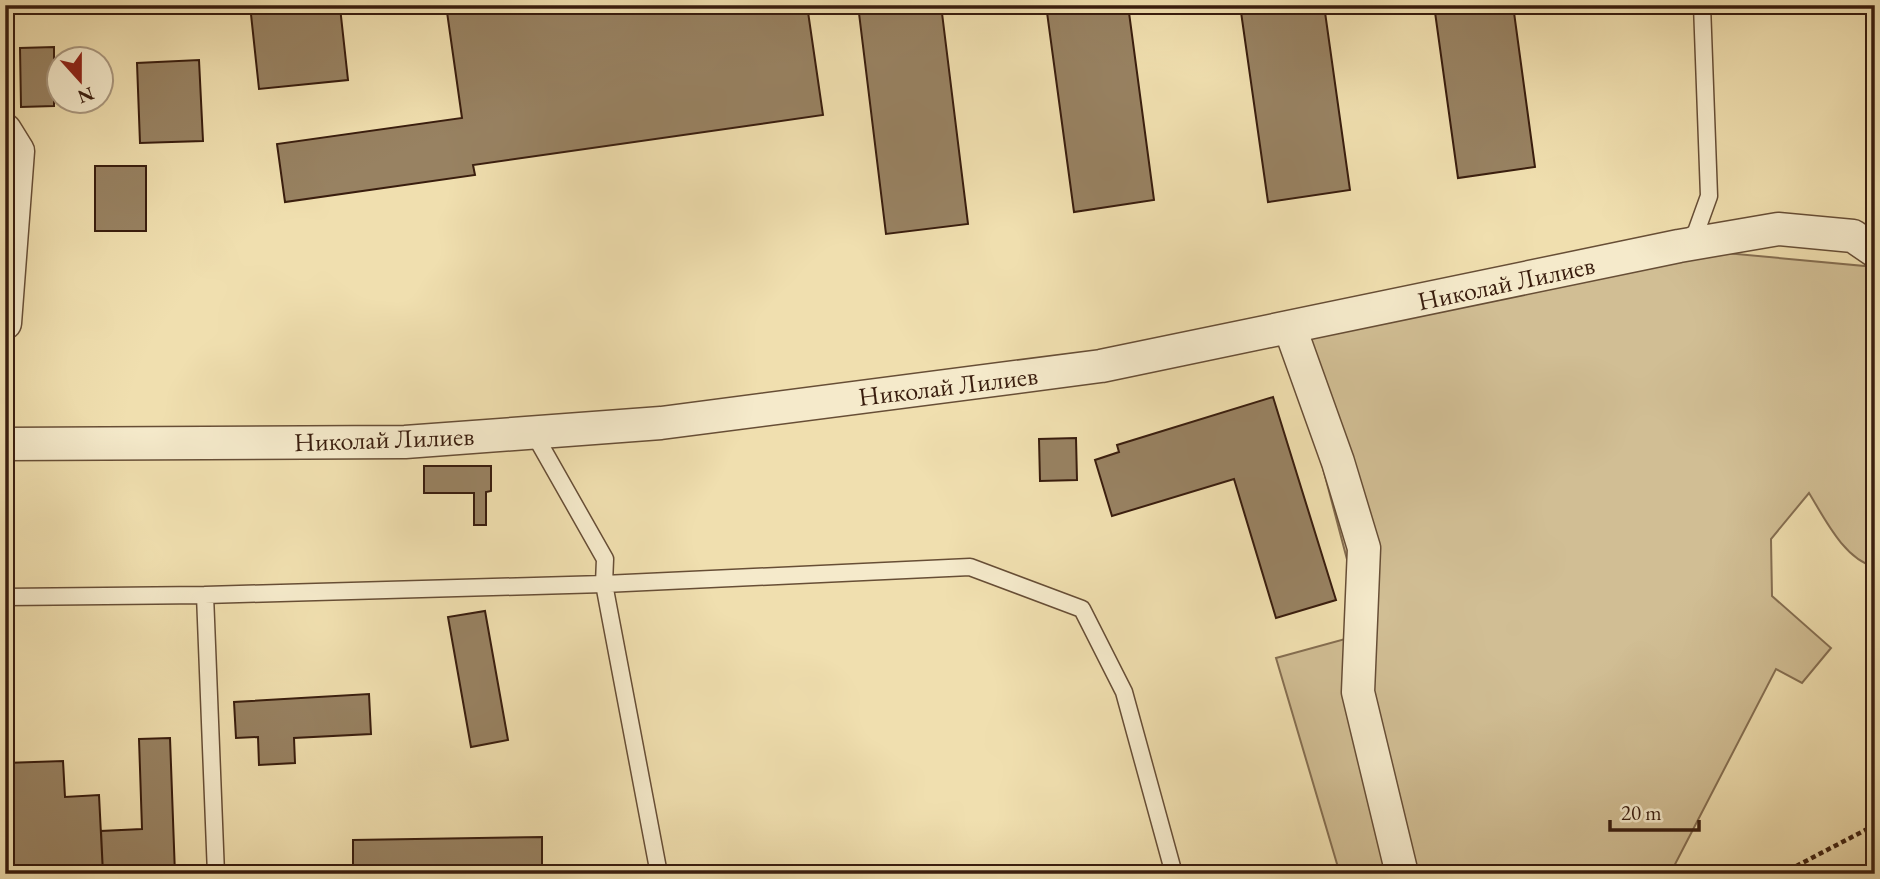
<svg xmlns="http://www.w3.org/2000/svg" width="1880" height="879" viewBox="0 0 1880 879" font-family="'EB Garamond',serif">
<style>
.green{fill:#d1be94;stroke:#856e51;stroke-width:2}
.building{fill:#988262;stroke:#391d0e;stroke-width:2}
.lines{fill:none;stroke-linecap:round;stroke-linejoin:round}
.lane-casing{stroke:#674e36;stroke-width:19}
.street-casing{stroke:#674e36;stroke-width:35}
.path{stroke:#391d0e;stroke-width:4.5;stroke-dasharray:5 3.5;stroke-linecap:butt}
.lane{stroke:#f5eacb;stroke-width:16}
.street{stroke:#f5eacb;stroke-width:32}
.labels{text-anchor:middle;stroke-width:6;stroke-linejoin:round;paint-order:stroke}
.street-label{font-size:26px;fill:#391d0e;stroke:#f5eacb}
</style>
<rect width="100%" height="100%" fill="#f0dfaf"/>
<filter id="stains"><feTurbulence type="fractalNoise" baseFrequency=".00286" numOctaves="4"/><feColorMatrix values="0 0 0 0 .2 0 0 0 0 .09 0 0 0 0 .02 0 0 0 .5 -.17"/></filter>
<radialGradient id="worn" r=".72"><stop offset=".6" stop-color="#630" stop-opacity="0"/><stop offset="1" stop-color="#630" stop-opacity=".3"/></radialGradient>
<path class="green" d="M1715,252L1875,267V567C1844,559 1825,519 1809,493L1771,539L1772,596L1831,648L1802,683L1776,669L1670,874H1340L1276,658L1349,638L1359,605L1290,343Z"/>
<path class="building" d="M250,5H356L340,7L348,80L259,89Z
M446,5H807L823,115L473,165L475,175L285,202L277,144L462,118Z
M858,5H941L968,224L886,234Z
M1046,5H1128L1154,200L1074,212Z
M1240,5H1324L1350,190L1268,202Z
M1434,5H1513L1535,167L1458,178Z
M54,47V106L21,107L20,48Z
M199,60L203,141L140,143L137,63Z
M95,166H146V231H95Z
M1273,397L1336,600L1276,618L1234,479L1112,516L1095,460L1119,452L1117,445Z
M1076,438L1077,480L1040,481L1039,439Z
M424,466H491V491L486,492V525H474V493H424Z
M485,611L508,740L471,747L448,617Z
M369,694L371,734L294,738L295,763L259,765L258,737L236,738L234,702Z
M170,738L175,874H103L101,831L142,829L139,739Z
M63,761L65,797L99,795L103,874H5V763Z
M542,837V874H353V840Z"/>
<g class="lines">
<g class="lane-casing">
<path id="lane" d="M1684,242L1696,232L1709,196L1702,5
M533,432L605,559L604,584L659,874
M205,595L216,874
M5,597L205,595L604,584L970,567L1082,609L1124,692L1174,874"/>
</g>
<g class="street-casing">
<path id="street" d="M5,130L18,151L5,323
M1290,328L1338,462L1364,548L1358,692L1402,874
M5,444L405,442L661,423L1101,366L1679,246L1778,229L1853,236L1875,251"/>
</g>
<path class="path" d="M1781,874L1875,825"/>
<use href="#lane" class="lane"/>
<use href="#street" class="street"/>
</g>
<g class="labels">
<g class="street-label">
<text transform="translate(1506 283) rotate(-12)" y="9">Николай Лилиев</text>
<text transform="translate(948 386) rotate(-7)" y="9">Николай Лилиев</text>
<text transform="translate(384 439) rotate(-2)" y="9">Николай Лилиев</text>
</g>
</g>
<rect width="1880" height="879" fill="none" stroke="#f0dfaf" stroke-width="28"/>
<rect x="7" y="7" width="1866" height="865" fill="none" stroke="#391d0e" stroke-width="3.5"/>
<rect x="14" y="14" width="1852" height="851" fill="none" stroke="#391d0e" stroke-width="2"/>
<g transform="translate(80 80) rotate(159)"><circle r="33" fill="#f5eacb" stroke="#aa987f" stroke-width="2"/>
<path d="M0-5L12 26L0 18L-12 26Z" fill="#8f2418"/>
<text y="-10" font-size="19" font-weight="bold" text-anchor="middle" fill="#391d0e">N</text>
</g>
<path d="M1610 820v10h89v-10" fill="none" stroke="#391d0e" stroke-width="3.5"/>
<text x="1621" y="820" font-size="21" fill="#391d0e" stroke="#f5eacb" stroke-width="5" paint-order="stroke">20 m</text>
<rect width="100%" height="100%" filter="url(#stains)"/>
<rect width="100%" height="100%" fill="url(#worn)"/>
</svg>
